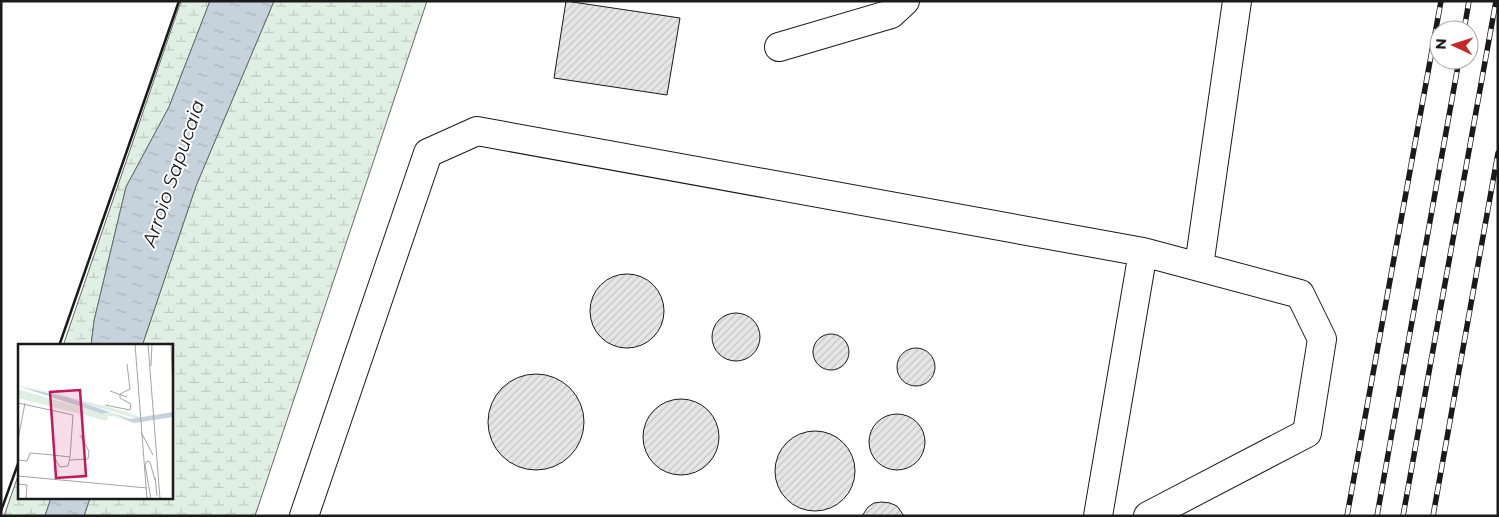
<svg xmlns="http://www.w3.org/2000/svg" width="1499" height="517" viewBox="0 0 1499 517" font-family="Montserrat,sans-serif">
<style>
.wetland{fill:url(#wetland-marsh);stroke:#6a6a6a}
.water{fill:url(#water-ripples);stroke:#6a6a6a}
.building{fill:url(#building-hatch);stroke:#1a1a1a}
.lines{fill:none;stroke-linecap:round;stroke-linejoin:round}
.minor-casing{stroke:#1a1a1a;stroke-width:30}
.minor{stroke:#fff;stroke-width:28}
.rail-casing{stroke:#1a1a1a;stroke-width:5.5}
.rail{stroke:#fff;stroke-width:4;stroke-dasharray:11;stroke-linecap:butt}
.wall{stroke:#1a1a1a;stroke-width:2.5}
.labels{text-anchor:middle;stroke-width:4;stroke-linejoin:round;paint-order:stroke}
.water-label{font-size:19px;font-style:italic;fill:#1a1a1a;stroke:#fff}
.inset-road{fill:none;stroke:#a3a3a3;stroke-width:1}
.view{fill:#c2185b;fill-opacity:0.15;stroke:#c2185b;stroke-width:2.5}
.inset-edge{fill:none;stroke:#1a1a1a;stroke-width:2.5}
</style>
<defs>
<pattern id="wetland-marsh" width="20" height="14" patternUnits="userSpaceOnUse" patternTransform="scale(1.25)"><rect width="20" height="14" fill="#e0efe3"/><path d="M1 5h8M5 5V1M11 12h8M15 12V8" fill="none" stroke="#c0ccc2"/></pattern>
<pattern id="water-ripples" width="26" height="14" patternUnits="userSpaceOnUse" patternTransform="scale(1.25)"><rect width="26" height="14" fill="#c6d2dc"/><path d="M2 4q2-2 4 0t4 0M15 11q2-2 4 0t4 0" fill="none" stroke="#aab4bc"/></pattern>
<pattern id="building-hatch" width="6" height="6" patternUnits="userSpaceOnUse" patternTransform="scale(1.25)"><rect width="6" height="6" fill="#e6e6e6"/><path d="M-1 1l2-2M0 6l6-6M5 7l2-2" fill="none" stroke="#c5c5c5"/></pattern>
</defs>
<rect width="100%" height="100%" fill="#fff"/>
<path class="wetland" d="M181,1H210L169,107L126,187L94,321L91,346H63Z
M274,1H427L255,516H84L90,498H171V346H142L196,186Z
M19,473V498H51L45,516H4Z"/>
<path class="water" d="M210,1H274L196,186L142,346H91L94,321L126,187L169,107Z
M51,498H90L84,516H45Z"/>
<path class="building" d="M566,1L680,18L667,95L554,78Z
M590 311a37 37 0 1 1 74 0a37 37 0 1 1-74 0Z
M712 337a24 24 0 1 1 48 0a24 24 0 1 1-48 0Z
M813 352a18 18 0 1 1 36 0a18 18 0 1 1-36 0Z
M897 367a19 19 0 1 1 38 0a19 19 0 1 1-38 0Z
M488 422a48 48 0 1 1 96 0a48 48 0 1 1-96 0Z
M643 437a38 38 0 1 1 76 0a38 38 0 1 1-76 0Z
M869 442a28 28 0 1 1 56 0a28 28 0 1 1-56 0Z
M775 471a40 40 0 1 1 80 0a40 40 0 1 1-80 0Z
M882,502L890,503L897,506L904,516H862L868,507L874,503Z"/>
<g class="lines">
<g class="minor-casing">
<path id="minor" d="M779,47L891,14L905,1
M1199,266L1237,1
M304,516L428,153L477,131L1143,252
M1098,516L1143,252L1300,294L1322,339L1307,433L1148,516"/>
</g>
<use href="#minor" class="minor"/>
<g class="rail-casing">
<path id="rail" d="M1464,30L1469,1
M1347,516L1441,1
M1377,516L1459,60
M1403,516L1496,1
M1433,516L1498,153"/>
</g>
<use href="#rail" class="rail"/>
<path class="wall" d="M59,346L179,1
M1,511L19,461"/>
</g>
<g class="labels">
<g class="water-label">
<text transform="translate(173 173) rotate(-71)" y="7">Arroio Sapucaia</text>
</g>
</g>
<g transform="translate(18 344)">
<rect width="155" height="155" fill="#fff"/>
<path d="M0,40L102,66L120,72V75ZM0,45L84,70L92,68L120,81L95,72H90L89,77L0,54Z" fill="#e0efe3"/>
<path d="M0,42L51,54L112,75L155,68V73L116,79L92,68L84,70Z" fill="#c6d2dc"/>
<path class="inset-road" d="M117,0L129,155M130,0L142,155M153,0L155,47M133,22L134,0M92,47L109,53M102,50L112,45L109,20M0,59L55,71L52,113M87,61L112,66L113,60L102,54V50M123,88L135,111M0,96L7,59M0,116L9,117L12,109L35,111L52,113L50,122L42,123L35,111M51,116L70,115L71,107L62,91M127,121L133,155M127,121L129,117L132,118L137,136M0,132L129,144M137,133L139,152M0,140L9,141L8,155"/>
<path class="view" d="M62,46L68,132L38,134L32,48Z"/>
<rect width="155" height="155" class="inset-edge"/>
</g>
<rect width="1499" height="517" fill="none" stroke="#1a1a1a" stroke-width="5"/>
<g transform="translate(1454 45) rotate(274)"><circle r="24" fill="#ffffff" stroke="#a3a3a3"/>
<path d="M0-4L9 19L0 12L-9 19Z" fill="#c62828"/>
<text y="-8" font-size="14" font-weight="bold" text-anchor="middle" fill="#1a1a1a">N</text>
</g>
</svg>
